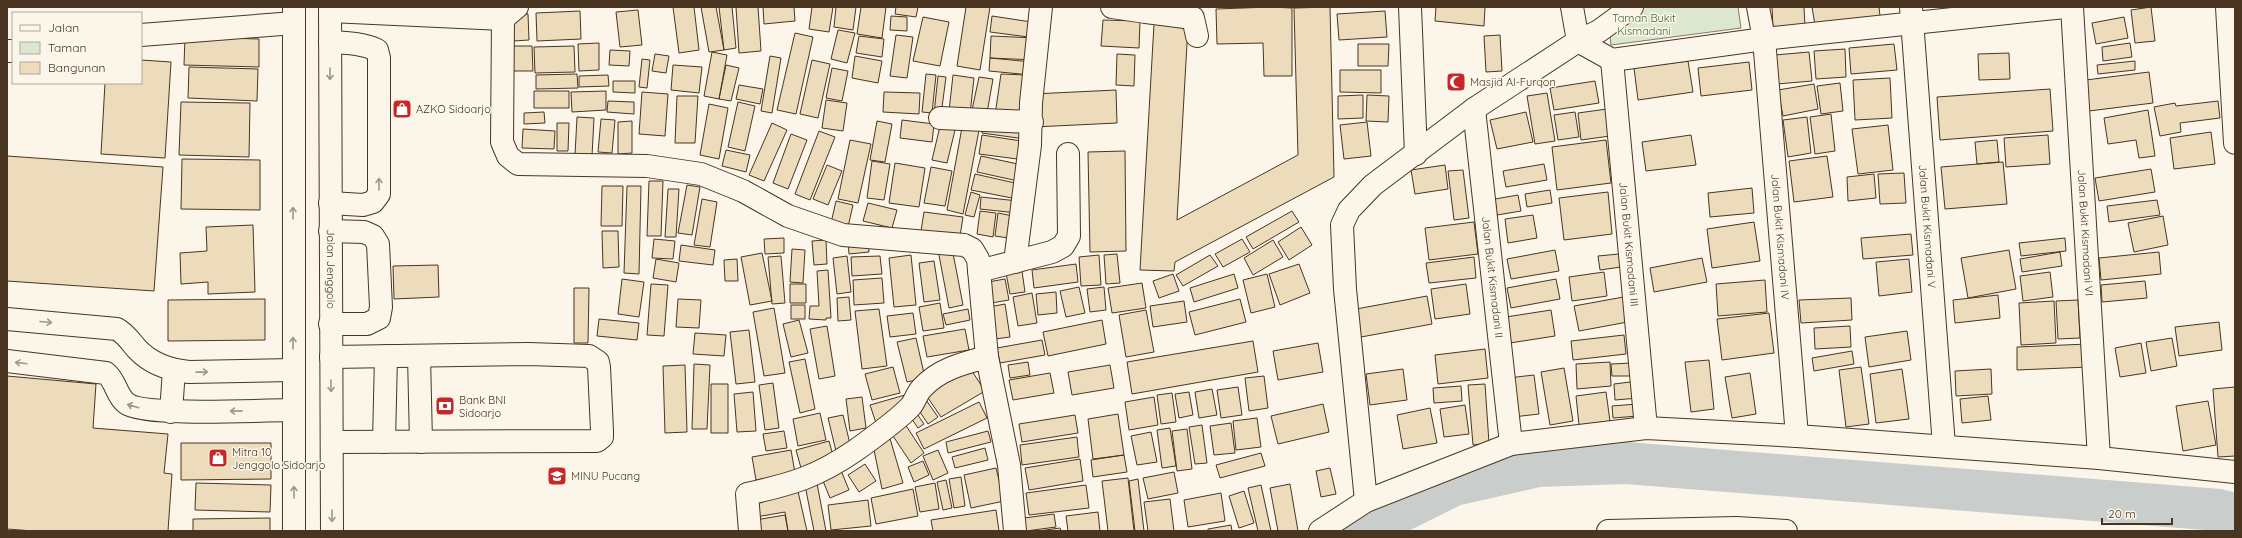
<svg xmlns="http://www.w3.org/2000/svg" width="2242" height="538" viewBox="0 0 2242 538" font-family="Quicksand,sans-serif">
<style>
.green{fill:#dce7d0;stroke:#887966}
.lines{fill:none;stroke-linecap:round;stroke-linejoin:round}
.river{stroke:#c9cecd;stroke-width:42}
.building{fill:#ecdcbc;stroke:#4a3520}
.minor-casing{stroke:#4a3520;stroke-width:24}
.highway-casing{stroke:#4a3520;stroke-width:24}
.minor{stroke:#fbf6e9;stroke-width:22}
.highway{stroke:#fbf6e9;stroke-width:22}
.oneway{stroke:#a29684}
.labels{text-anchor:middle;stroke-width:3;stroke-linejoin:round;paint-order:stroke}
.park-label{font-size:11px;fill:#436837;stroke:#fbf6e9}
.poi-label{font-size:11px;fill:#4a3520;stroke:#fbf6e9;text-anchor:start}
.street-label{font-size:11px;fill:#4a3520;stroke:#fbf6e9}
</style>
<rect width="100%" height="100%" fill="#fbf6e9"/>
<path class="green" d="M1637,7H1738L1741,28L1611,45L1609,27Z"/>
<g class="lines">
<path class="river" d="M1361,531L1454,485L1538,466L1626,463L2219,510L2235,514"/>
</g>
<path class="building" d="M673,7H694L699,50L679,53Z
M701,7H716L724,50L709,52Z
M719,7H732L736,48L724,50Z
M736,7H758L761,51L739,53Z
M763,7H794L795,21L764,24Z
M812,7H833L829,32L809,29Z
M836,7H856L853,30L834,27Z
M861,7H886L882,38L857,34Z
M896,7H918L916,17L895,14Z
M966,7H990L980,70L957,66Z
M1270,7L1292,8V76H1264L1263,43L1217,44L1216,9Z
M1330,7L1334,177L1175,262L1174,271L1140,270L1154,24L1188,26L1177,220L1298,155L1294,8Z
M1436,7H1485L1484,26L1435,21Z
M1772,7H1804L1805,27L1773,28Z
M1812,7H1879L1880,16L1815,25Z
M2151,7L2155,41L2135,43L2131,10Z
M638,10L642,45L620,47L616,12Z
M580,11L581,39L537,41L536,13Z
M1385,11L1387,37L1339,40L1337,14Z
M528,14L529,40L513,41L512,15Z
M891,16L907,17V31L890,30Z
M992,16L1038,23L1036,38L990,32Z
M923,17L949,22L940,66L913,61Z
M2124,17L2128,38L2096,44L2092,23Z
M1103,20L1140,21L1139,48L1101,46Z
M838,30L855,33L847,63L831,59Z
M795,33L813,37L796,114L777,110Z
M896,35L913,37L907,78L890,76Z
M1500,35L1502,71L1486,72L1484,36Z
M859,36L884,39L882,57L856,53Z
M991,36L1036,38L1035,60L990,58Z
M185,37L259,39V67L184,65Z
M599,43V70L579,71L578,44Z
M2130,43L2132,57L2103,61L2102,47Z
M1358,44H1389L1388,66H1358Z
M1894,44L1897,70L1851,74L1849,48Z
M513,46H532L533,71H513Z
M574,46L575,72L535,73L534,47Z
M1845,49L1846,77L1816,79L1814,51Z
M610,50L630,51L629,66L609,65Z
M712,52L727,55L719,99L704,96Z
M1809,52L1812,81L1777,84L1775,55Z
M2009,53L2010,79L1979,80L1978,54Z
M655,54L669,56L666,73L652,71Z
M1117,54L1135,55L1134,86L1116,85Z
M770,56L781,58L772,113L761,111Z
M855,56L882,61L878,83L852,78Z
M990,58L1032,62L1031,75L989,71Z
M642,59L650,60L647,88L639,87Z
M141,60L171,62L165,158L101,154L105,83H141Z
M812,60L830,64L818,118L800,114Z
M1688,61L1693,92L1638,100L1634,68Z
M2135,61V70L2098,74L2097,65Z
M1749,62L1752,90L1701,96L1698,68Z
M673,65L702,67L699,93L671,90Z
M726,65L739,68L731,101L719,99Z
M189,67L258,69L257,101L188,98Z
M832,68L848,71L842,101L826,98Z
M1340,70H1381V93L1340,92Z
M2149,72L2153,103L2089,111L2086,80Z
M577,74L578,88L536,89V75Z
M926,74L936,75L932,113L922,112Z
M1001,74L1026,75L1021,119L995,115Z
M608,75L609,86L579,87V76Z
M953,75L974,78L970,114L949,111Z
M938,76L946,77L941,115L934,114Z
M979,77L993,79L987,113L972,110Z
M1890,78L1892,118L1855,120L1853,80Z
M613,81H635V93L613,92Z
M1595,81L1599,103L1554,110L1550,88Z
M1840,83L1843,111L1821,114L1817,86Z
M1814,84L1818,109L1783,116L1778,90Z
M739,85L763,89L760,104L736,99Z
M2050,89L2053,131L1940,140L1937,97Z
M1116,90L1117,123L1034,127L1033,94Z
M534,91H569V108H534Z
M606,91V110L572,112L571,92Z
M642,92L668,94L665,136L639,134Z
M884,92L920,93L919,114L883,112Z
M1547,93L1555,141L1535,144L1527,96Z
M1363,95V118L1338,119V96Z
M1367,95L1389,96L1388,122L1366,121Z
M677,96H698L695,143H675Z
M826,100L847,103L843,131L822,128Z
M608,101L634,102V114L607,112Z
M2218,101L2220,118L2180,123L2181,132L2160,136L2154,107L2175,103L2176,106Z
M181,102L250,103L249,157L179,155Z
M738,102L755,106L745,151L728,147Z
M709,104L728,108L719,159L700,155Z
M1607,109L1610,136L1581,140L1578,113Z
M2148,110L2155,156L2139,158L2136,140L2108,144L2104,118Z
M544,112L545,123L524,124V113Z
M1526,112L1533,142L1497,149L1490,120Z
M1575,112L1579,137L1558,140L1554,115Z
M1831,114L1835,151L1815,154L1810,117Z
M577,117L594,118L592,156L575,155Z
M1807,117L1811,153L1788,157L1783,120Z
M601,119L615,120L612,153L598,152Z
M902,120L934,124L932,142L900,138Z
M984,120L1027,127L1025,139L982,133Z
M632,121V153L618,154V122Z
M877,121L892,124L885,162L870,160Z
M941,122L956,126L947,163L932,160Z
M963,122L980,125L963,214L947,210Z
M1367,122L1371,156L1344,159L1340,125Z
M557,123H569L568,151H557Z
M772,123L787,130L764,181L749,175Z
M1888,125L1893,170L1858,174L1852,129Z
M523,129L555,131L554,149L522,148Z
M819,131L835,137L810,200L795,194Z
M2211,132L2215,164L2174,169L2170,138Z
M791,134L807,140L788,189L773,183Z
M982,135L1028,142L1025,160L979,154Z
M1691,135L1696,165L1646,171L1642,142Z
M2048,135L2050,164L2006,167L2004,138Z
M850,140L871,144L858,203L838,199Z
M1606,140L1611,183L1557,190L1552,147Z
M1997,140L1999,162L1977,164L1975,142Z
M726,150L750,155L746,172L722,166Z
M1125,151L1126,251L1090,252L1088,152Z
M7,156L163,167L154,291L7,281Z
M981,156L1022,165L1018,181L977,172Z
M1827,156L1833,197L1794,202L1789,161Z
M182,159L260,160V210L181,209Z
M872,161L890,164L884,200L867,198Z
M2003,162L2007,204L1945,209L1941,167Z
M895,163L925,168L919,207L889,203Z
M1544,164L1547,180L1506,187L1503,171Z
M827,165L842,171L828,205L813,199Z
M1445,165L1448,189L1415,194L1411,170Z
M931,167L952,171L945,206L924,203Z
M2151,169L2155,192L2099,201L2095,178Z
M1463,170L1469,218L1454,220L1448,171Z
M1904,173L1906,203L1880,204L1878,174Z
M975,174L1015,183L1012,198L971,190Z
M1874,174L1876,198L1848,201L1847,177Z
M649,181H663L661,236H647Z
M687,185L700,187L692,235L678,233Z
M602,186H623L622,226H601Z
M627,186H641L639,274L624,273Z
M1752,188L1754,213L1710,217L1708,193Z
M668,189H679L676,237H665Z
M1550,190L1552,203L1527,207L1525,194Z
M971,192L980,195L974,217L965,215Z
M1608,192L1612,234L1564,240L1559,198Z
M1518,195L1521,211L1497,215L1495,199Z
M981,197L1018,201L1017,213L980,209Z
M702,199L717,202L710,247L694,245Z
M2157,200L2160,215L2109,222L2107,206Z
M836,201L853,205L848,227L831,223Z
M868,203L897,210L892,228L863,221Z
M980,211L996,213L993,237L977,234Z
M1292,211L1299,222L1253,249L1246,237Z
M924,212L963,217L960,236L921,231Z
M998,213L1018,217L1015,239L995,236Z
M1533,215L1537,238L1508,243L1505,219Z
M2163,216L2168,245L2134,252L2128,223Z
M1474,222L1478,254L1429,260L1425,228Z
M1754,222L1760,261L1712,268L1707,229Z
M253,225L255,292L208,294V282L181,284L180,253L207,251L206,227Z
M1301,227L1312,245L1289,260L1278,242Z
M602,231H618L619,267L603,268Z
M1911,234L1913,255L1863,259L1861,238Z
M784,238V253L765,254L764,239Z
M2065,238L2066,251L2021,256L2019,243Z
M654,239L675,241L673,259L652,258Z
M868,239L869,252L849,254L848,241Z
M1242,239L1250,252L1223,267L1215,254Z
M826,240L827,264L814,265L812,241Z
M1273,240L1283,257L1253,275L1244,258Z
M681,245L715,250L713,265L679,261Z
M952,248L963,305L949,308L938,250Z
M792,249L805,250L803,283L790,282Z
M1555,250L1559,271L1511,279L1507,259Z
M2009,250L2016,289L1968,298L1961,258Z
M2060,252L2062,266L2022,272L2020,259Z
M2159,252L2161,274L2101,280L2099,258Z
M762,253L772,301L750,305L741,257Z
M1117,254L1120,283L1106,284L1104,255Z
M1619,254L1621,267L1600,270L1598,256Z
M911,255L916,305L894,307L889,258Z
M1099,255L1101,285L1081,286L1079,257Z
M1210,255L1218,266L1183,286L1176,275Z
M781,256L785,303L772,304L768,257Z
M847,256L851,292L837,294L833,258Z
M880,256L882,274L852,276L851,257Z
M1474,257L1476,278L1429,283L1426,263Z
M1702,258L1707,282L1654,292L1650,268Z
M656,259L679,263L676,282L653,278Z
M737,259L738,281H725L724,260Z
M1909,259L1912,292L1879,296L1876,262Z
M934,261L940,300L924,302L919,263Z
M1076,264L1078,282L1034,288L1032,270Z
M1299,264L1310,293L1280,305L1269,274Z
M438,265L439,297L394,299L393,266Z
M828,270L831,318H826V320L809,319L810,306H819L817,271Z
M1022,271L1025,292L1010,294L1006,273Z
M1604,272L1607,296L1572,301L1569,277Z
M2050,272L2053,297L2023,301L2020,276Z
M1173,274L1179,291L1159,298L1153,281Z
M1234,274L1238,288L1194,302L1190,288Z
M1267,274L1275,307L1251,313L1243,280Z
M882,278L884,303L854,305L853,280Z
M622,279L644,282L639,317L618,314Z
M1005,279L1009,300L991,303L988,282Z
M1556,279L1560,299L1511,308L1507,288Z
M1765,280L1767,312L1718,316L1716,284Z
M2145,281L2147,298L2102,302L2101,285Z
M1142,283L1146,308L1112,313L1108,288Z
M651,284L668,285L664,336L647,335Z
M790,284H806V303H790Z
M1466,284L1470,314L1435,319L1431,289Z
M1079,287L1085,313L1066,317L1060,291Z
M1104,287L1106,310L1090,312L1087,289Z
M574,288H589L588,343H574Z
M1056,292L1057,313L1038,315L1036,294Z
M1032,293L1037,323L1018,326L1013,297Z
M1998,295L2000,318L1955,323L1953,300Z
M1427,296L1432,324L1361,337L1356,309Z
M1629,296L1633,321L1579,331L1574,306Z
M849,297L851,320L838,321L837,298Z
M1851,298L1852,320L1801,323L1799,300Z
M265,299V340L168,341V300Z
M678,299L701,300L699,328L676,327Z
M1240,299L1246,322L1195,335L1189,312Z
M2078,300L2080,338L2058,339L2056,301Z
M1184,301L1187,322L1153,327L1150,306Z
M2054,301L2056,343L2021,345L2019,303Z
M940,303L944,328L923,331L919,307Z
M1005,304L1010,337L995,339L989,307Z
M791,305H805V319H791Z
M774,308L785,373L764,376L753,312Z
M879,309L887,366L862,369L855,311Z
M968,309L970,320L946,325L943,314Z
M1146,310L1154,352L1126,357L1119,315Z
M1551,310L1555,336L1510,343L1506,317Z
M913,313L916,334L890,337L887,316Z
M1769,313L1774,353L1722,360L1717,319Z
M599,319L639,323L637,340L597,336Z
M799,320L808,353L791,357L783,324Z
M1102,320L1106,344L1048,356L1043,332Z
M2219,322L2222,350L2179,356L2175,327Z
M827,326L835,376L819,379L810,329Z
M1850,326L1851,347L1815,349L1814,328Z
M965,329L969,350L927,357L923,336Z
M749,330L755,382L736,384L730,332Z
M1907,331L1911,360L1869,367L1865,337Z
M695,333L726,335L724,356L693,354Z
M1624,335L1626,354L1573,360L1571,341Z
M916,338L925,378L907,382L897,342Z
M2172,338L2177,366L2151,371L2146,342Z
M1042,340L1045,355L1000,363L997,348Z
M1253,341L1258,372L1132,394L1127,362Z
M1318,343L1323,372L1278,380L1273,351Z
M2141,343L2146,373L2120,377L2115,348Z
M2088,344L2089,367L2017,370V347Z
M1485,349L1488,378L1438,384L1435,355Z
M1852,351L1854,364L1814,371L1812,358Z
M805,359L815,409L800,413L789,362Z
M1709,360L1714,409L1691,412L1685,362Z
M1028,362L1030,375L1010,378L1008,365Z
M1610,362L1611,386L1577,389L1576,364Z
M1632,363L1633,376H1612L1611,364Z
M694,364L710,365L707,429H692Z
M685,365L687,432L665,433L663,366Z
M968,365L985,391L941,417L924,392Z
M1110,365L1114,388L1072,395L1068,372Z
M893,367L900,393L872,400L865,374Z
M1861,367L1869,424L1846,427L1839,370Z
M1564,368L1573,421L1550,425L1541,372Z
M1403,369L1407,400L1370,405L1366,374Z
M1902,369L1909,419L1876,423L1870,374Z
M1991,369L1992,394L1956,396L1955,371Z
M1050,373L1054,393L1013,400L1009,380Z
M1750,373L1756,414L1732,418L1725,377Z
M1534,375L1539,414L1513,417L1508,378Z
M7,376L96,384L93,428L168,434L164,473L172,474L168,531H33L7,529Z
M1264,376L1268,408L1249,411L1245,378Z
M1638,381L1639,398L1615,400L1614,384Z
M773,383L779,428L765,430L759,385Z
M711,384H728V433H711Z
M1485,384L1489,443L1473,445L1468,385Z
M1461,386L1462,401L1434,403L1433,388Z
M1238,387L1242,415L1221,418L1217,390Z
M2235,387V456L2218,457L2213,389Z
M1212,389L1217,415L1199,418L1195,392Z
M753,392L756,431L737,432L734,394Z
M1189,392L1193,415L1179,418L1175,394Z
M1606,392L1610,421L1579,425L1576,396Z
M1172,393L1176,422L1161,424L1157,395Z
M905,395L908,406L878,429L870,405Z
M1988,396L1991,420L1962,423L1960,399Z
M862,397L866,428L850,431L846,399Z
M1154,397L1158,425L1129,430L1125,402Z
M926,400L938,417L928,424L916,406Z
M2208,401L2216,445L2183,451L2176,406Z
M979,402L987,418L924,449L916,433Z
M1323,404L1329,432L1278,444L1271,416Z
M1637,404L1638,416L1613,418L1612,406Z
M1465,405L1469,434L1444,437L1440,409Z
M913,408L924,424L918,428L907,412Z
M1430,408L1437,443L1403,449L1397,415Z
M820,413L826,440L798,446L793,419Z
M1118,414L1124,455L1093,459L1088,419Z
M843,415L851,448L836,451L828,418Z
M1075,415L1078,433L1022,442L1019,424Z
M901,418L924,453L911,463L887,427Z
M1257,418L1261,447L1236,450L1233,421Z
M1231,423L1235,453L1214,455L1210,426Z
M1202,425L1207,463L1195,464L1189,427Z
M1170,428L1176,466L1162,468L1157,430Z
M1187,429L1192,469L1177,471L1172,431Z
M784,431L787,448L766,451L763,434Z
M988,431L991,442L948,453L946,442Z
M1151,432L1157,462L1137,465L1131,436Z
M889,435L903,483L882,489L872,440Z
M1077,437L1079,457L1022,465L1020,445Z
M829,441L834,459L801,468L796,450Z
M181,443H271V479L181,480Z
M985,448L988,460L955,468L952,457Z
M791,450L795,473L756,480L752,457Z
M938,450L948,473L933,480L923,456Z
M1261,453L1265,466L1220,478L1216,465Z
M1124,455L1127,472L1093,477L1091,460Z
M1080,459L1083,481L1029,490L1025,468Z
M923,461L929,475L914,482L908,467Z
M865,464L876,481L859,492L848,475Z
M840,468L849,490L830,498L821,476Z
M996,468L1004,501L971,508L964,475Z
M1330,468L1336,494L1321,497L1316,471Z
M1174,472L1178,493L1148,499L1143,478Z
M961,477L965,506L954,508L949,479Z
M816,478L826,531H814L804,480Z
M1128,478L1134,531H1108L1102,481Z
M1138,479L1144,531H1135L1129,481Z
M946,480L952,508L943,510L937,482Z
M196,483L271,485L270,512L195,510Z
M935,483L939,509L920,512L915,487Z
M1290,484L1298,531H1278L1270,488Z
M1086,485L1089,508L1029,515L1026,493Z
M1261,485L1271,531H1258L1248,488Z
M797,487L807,531H788L785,512L756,517L751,496Z
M913,489L918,516L876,524L871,498Z
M1244,491L1254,523L1239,528L1229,496Z
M1221,493L1225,521L1188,527L1184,500Z
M1170,499L1174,531H1148L1144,502Z
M868,500L871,526L831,530L828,505Z
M996,510L999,531H933L931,520Z
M1098,512L1100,531H1068L1066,516Z
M1054,514L1056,527L1026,531L1024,518Z
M785,515L788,531H752L750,521Z
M270,518V531H193V519Z
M1231,525L1232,531H1208V529Z
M1060,528L1061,531H1038Z"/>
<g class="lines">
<g class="minor-casing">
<g id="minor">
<path d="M1112,7L1146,12V7"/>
<path d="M1410,7L1416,154"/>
<path id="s1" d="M1758,7L1764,39L1797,436"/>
<path id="s2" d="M1911,7L1944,446"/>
<path id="s3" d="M2072,7L2099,458"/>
<path d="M2227,7L2235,143"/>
<path d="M330,11L503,19L517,7"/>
<path d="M1146,12L1193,18L1197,36"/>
<path d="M503,19L502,142L508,156L518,164L647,166L701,174L743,191L788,216L843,235L964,245L972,249L978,259L987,357L1009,465L1015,531"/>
<path d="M141,35L294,23"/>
<path d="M1578,41L1612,60L1764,39L2065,7"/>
<path d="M1578,41L1599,31L1632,7"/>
<path d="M330,42C346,43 362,43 377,50L379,58V194L373,202L363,205L330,203"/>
<path d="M7,51H13"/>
<path id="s4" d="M1612,60L1646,428"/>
<path id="s5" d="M1474,109L1511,444"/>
<path d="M940,118L1032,122"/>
<path d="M1015,262L1030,145L1031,103L1041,7"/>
<path d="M979,271L1052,252L1063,246L1069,236L1068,154"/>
<path d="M7,319L117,329C126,334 130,341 137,349C151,364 169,370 189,372L293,370"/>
<path d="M330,324H367L379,318L381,307L378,244L373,236L364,232L330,231"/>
<path d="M419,356L421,442"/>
<path d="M331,357L529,354L589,356L598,362L599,367L602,431V437L597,441L332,442"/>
<path d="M7,361L106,373C116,381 116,395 126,403C142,417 265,410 293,410"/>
<path d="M171,412L174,370"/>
<path d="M384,442L386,356"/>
<path d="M1366,501L1345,289L1342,225L1349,210L1373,185L1474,109L1578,41L1572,7"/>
<path d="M750,531L747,494C792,484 817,477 856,450C870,440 900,418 911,406C915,401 917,393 922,388C939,369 964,363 987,357"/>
<path d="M1320,531L1366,501L1511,444L1646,428L1797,436L2099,458L2235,472"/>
<path d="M1608,531L1736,528L1786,531"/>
</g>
</g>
<g class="highway-casing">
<g id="highway">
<path d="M294,7V531"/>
<path id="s6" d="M330,7L332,531"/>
</g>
</g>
<use href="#minor" class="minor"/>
<use href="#highway" class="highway"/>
</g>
<defs><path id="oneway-shaft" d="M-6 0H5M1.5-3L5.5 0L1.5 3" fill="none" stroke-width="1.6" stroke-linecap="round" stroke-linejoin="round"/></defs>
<g class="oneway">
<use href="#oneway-shaft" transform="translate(330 74) rotate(90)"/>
<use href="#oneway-shaft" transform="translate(379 184) rotate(-90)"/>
<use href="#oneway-shaft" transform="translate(293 213) rotate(-90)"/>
<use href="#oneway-shaft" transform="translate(46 322) rotate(5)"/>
<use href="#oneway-shaft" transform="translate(293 343) rotate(-90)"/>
<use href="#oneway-shaft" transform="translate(21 363) rotate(-173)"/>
<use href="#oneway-shaft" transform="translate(202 372) rotate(-1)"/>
<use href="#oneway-shaft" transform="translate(331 386) rotate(89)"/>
<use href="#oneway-shaft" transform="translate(133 406) rotate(-164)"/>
<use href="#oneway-shaft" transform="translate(236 411) rotate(179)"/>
<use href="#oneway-shaft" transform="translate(294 492) rotate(-91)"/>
<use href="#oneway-shaft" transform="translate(332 516) rotate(90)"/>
</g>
<defs>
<g id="mosque-square" transform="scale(1)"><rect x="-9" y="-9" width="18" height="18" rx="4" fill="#c62828" stroke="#fbf6e9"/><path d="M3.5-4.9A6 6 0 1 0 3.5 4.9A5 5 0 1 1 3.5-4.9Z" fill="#fff"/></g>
<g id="shop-square" transform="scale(1)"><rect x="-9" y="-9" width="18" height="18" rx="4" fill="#c62828" stroke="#fbf6e9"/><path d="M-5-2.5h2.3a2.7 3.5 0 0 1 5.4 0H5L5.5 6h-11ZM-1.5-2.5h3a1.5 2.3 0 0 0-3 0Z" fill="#fff"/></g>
<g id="bank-square" transform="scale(1)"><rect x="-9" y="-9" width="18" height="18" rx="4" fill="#c62828" stroke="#fbf6e9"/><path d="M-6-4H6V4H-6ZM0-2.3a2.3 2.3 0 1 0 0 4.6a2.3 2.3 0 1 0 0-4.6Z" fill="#fff"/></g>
<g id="school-square" transform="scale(1)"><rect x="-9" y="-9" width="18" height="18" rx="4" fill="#c62828" stroke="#fbf6e9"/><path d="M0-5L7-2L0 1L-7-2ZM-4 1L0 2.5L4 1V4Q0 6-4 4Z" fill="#fff"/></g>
</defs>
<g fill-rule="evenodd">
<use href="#mosque-square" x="1456" y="82"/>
<use href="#shop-square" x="402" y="109"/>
<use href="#bank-square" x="445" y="406"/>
<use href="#shop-square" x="218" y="458"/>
<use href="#school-square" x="557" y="476"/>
</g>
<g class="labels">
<g class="park-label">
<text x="1644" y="22">Taman Bukit<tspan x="1644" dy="13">Kismadani</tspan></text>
</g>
<g class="poi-label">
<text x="1470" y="86">Masjid Al-Furqon</text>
<text x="416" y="113">AZKO Sidoarjo</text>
<text x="459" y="404">Bank BNI<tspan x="459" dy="13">Sidoarjo</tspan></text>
<text x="232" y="456">Mitra 10<tspan x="232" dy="13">Jenggolo Sidoarjo</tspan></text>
<text x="571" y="480">MINU Pucang</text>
</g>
<g class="street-label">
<text dy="4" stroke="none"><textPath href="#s2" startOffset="220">Jalan Bukit Kismadani V</textPath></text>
<text dy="4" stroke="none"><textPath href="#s3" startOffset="226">Jalan Bukit Kismadani VI</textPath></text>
<text dy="4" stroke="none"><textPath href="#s1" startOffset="231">Jalan Bukit Kismadani IV</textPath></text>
<text dy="4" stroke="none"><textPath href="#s4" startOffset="185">Jalan Bukit Kismadani III</textPath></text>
<text dy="4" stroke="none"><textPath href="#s6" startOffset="262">Jalan Jenggolo</textPath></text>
<text dy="4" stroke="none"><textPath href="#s5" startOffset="169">Jalan Bukit Kismadani II</textPath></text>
</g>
</g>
<rect width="2242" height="538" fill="none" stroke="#4a3520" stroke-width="16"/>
<rect x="12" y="12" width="130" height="72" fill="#fbf6e9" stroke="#b4a999"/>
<rect x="20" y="25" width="20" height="6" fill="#fbf6e9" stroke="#b4a999"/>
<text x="48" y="32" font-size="12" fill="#4a3520">Jalan</text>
<rect x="20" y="42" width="20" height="12" fill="#dce7d0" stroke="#b4a999"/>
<text x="48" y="52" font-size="12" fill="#4a3520">Taman</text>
<rect x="20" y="62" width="20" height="12" fill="#ecdcbc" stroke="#b4a999"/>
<text x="48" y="72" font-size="12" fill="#4a3520">Bangunan</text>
<path d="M2102 518v6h70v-6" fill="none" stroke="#4a3520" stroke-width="2"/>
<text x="2108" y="518" font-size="12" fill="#4a3520" stroke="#fbf6e9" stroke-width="3" paint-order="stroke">20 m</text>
</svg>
